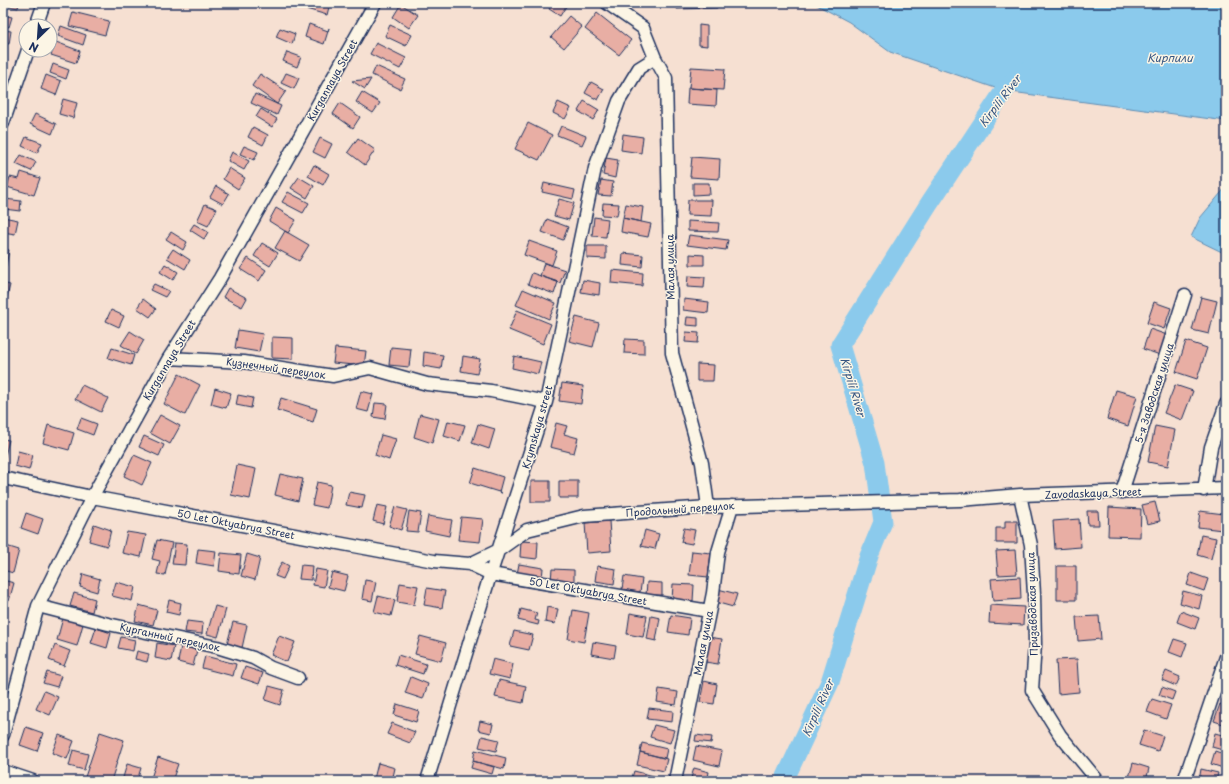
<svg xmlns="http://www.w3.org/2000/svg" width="1229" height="784" viewBox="0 0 1229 784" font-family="'Playpen Sans',sans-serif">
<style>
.water{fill:#8bcaec;stroke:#5e8cb3}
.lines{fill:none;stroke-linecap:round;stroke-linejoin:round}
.river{stroke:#8bcaec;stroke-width:19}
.building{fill:#e8aea4;stroke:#1b2f5e}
.minor-casing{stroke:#1b2f5e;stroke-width:15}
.minor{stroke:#fcf5e5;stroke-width:12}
.labels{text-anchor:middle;stroke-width:3;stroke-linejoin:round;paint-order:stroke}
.street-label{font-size:10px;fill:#1b2f5e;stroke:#fcf5e5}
.water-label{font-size:11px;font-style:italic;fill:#375682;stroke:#fcf5e5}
</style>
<rect width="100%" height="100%" fill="#f6e0d2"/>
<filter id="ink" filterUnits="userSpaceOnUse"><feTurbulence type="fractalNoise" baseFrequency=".025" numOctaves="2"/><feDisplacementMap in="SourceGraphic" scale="8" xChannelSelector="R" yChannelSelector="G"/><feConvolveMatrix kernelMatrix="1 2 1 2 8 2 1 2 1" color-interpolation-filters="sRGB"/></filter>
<g filter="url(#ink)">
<path class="water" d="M813,3H1226V121L1004,91L890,52L849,22Z
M1226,187V254L1191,237L1200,218Z"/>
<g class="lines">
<path class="river" d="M784,781L830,682L869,556L883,522L875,463L840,345L929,204L1004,91L1021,72"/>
</g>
<path class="building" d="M3,3H19L18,8L3,5Z
M307,3H330L327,15L306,9Z
M552,3H568L560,16L549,9Z
M677,3H717V8L677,9Z
M401,4L418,15L409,28L393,17Z
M73,12L109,21L105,35L69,26Z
M597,13L631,40L619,55L585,29Z
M3,15L12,17L9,27L3,25Z
M569,16L582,27L564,48L551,37Z
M309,24L328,31L329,28L324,44L305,37Z
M390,25L412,35L406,46L385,36Z
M699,25L707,26V46L699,45Z
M61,26L86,35L83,45L58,36Z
M280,28L295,34L292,44L276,37Z
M3,30L11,31L9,44L3,43Z
M56,42L80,51L76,63L51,55Z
M376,43L406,58L400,69L370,54Z
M287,52L301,57L297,67L283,61Z
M53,64L69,70L66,79L50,73Z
M376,66L405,79L400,89L372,75Z
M691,67L725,69L723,90L689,88Z
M286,73L299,78L294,89L281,83Z
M260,74L286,91L277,104L252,86Z
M46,75L61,81L56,95L41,89Z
M371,79L365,89L352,81Z
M591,82L604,89L598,100L585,93Z
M688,88L717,90L716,106L687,104Z
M362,92L380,103L373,113L356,102Z
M255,94L281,106L277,115L251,103Z
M63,99L77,103L73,118L59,114Z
M584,101L599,110L593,120L578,111Z
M558,102L571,108L565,119L553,113Z
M340,103L360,117L353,128L333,114Z
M261,109L277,119L272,127L256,117Z
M35,114L56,124L52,134L30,124Z
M528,123L552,135L539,160L515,149Z
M561,126L586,136L582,145L557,135Z
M253,127L268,135L263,145L248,137Z
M623,134L643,137L641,153L621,150Z
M26,137L42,143L37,153L22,146Z
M320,138L332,144L325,158L313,152Z
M358,138L375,150L365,165L348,152Z
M244,146L258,152L254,160L240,154Z
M232,152L249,161L244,170L228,161Z
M21,155L36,162L31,171L16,164Z
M692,157L720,159L719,179L690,177Z
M606,158L618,160L615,178L603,175Z
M314,165L329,174L323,185L308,176Z
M229,168L245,178L238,189L223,179Z
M21,172L40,178L34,195L7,187L10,177L19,179Z
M299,177L314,186L307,198L291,188Z
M601,180L613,182L611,196L598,195Z
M544,183L575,190L573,199L542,192Z
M693,183H709L710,194L693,195Z
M216,186L229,194L223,204L210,197Z
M288,192L309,203L303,213L282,202Z
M5,199L21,201L20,211L4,209Z
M559,199L574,203L569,220L554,216Z
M688,200H712L711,216L687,215Z
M603,203L619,204L617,216L602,215Z
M205,204L217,209L208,226L197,221Z
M626,204L643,207L641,222L623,218Z
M276,208L296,220L288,233L269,221Z
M3,217L18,220L15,234L3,232Z
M594,217L608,219L606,237L592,236Z
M623,218L651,224L648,237L621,232Z
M547,219L568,227L563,240L542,232Z
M688,221L719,223L718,232L688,231Z
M194,224L208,232L204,239L190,230Z
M285,231L309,245L299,261L275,248Z
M171,232L187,242L183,250L166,239Z
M689,235L728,240L726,250L687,245Z
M529,241L557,251L552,265L524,255Z
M262,243L278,253L270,266L254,256Z
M587,246H606V259L587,258Z
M3,248L9,250L6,266L3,265Z
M173,249L190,260L185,269L167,258Z
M623,253L643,255L642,267L622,265Z
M690,254L704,255V265H690Z
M248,258L266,270L259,281L240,269Z
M544,263L565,270L560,283L540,276Z
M165,264L178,272L173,280L160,272Z
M612,270L643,273L642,286L611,283Z
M532,273L558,282L554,294L528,284Z
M688,276L705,277L704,288L687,287Z
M583,280L600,283L599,295L581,292Z
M3,283L10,285L7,297L3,296Z
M154,284L169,291L165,297L150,290Z
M228,288L247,298L242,307L223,297Z
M523,289L556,303L549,319L516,305Z
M1201,297L1217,301L1209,334L1192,330Z
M143,299L156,309L150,317L137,308Z
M684,299L709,302L708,313L683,310Z
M1154,302L1171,308L1164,329L1147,323Z
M111,310L124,316L119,327L106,321Z
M517,310L551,324L543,344L509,330Z
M576,317L599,323L593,347L569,341Z
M687,317L698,318V326L686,325Z
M1150,329L1167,335L1160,355L1143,349Z
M238,330L263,334L259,352L235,348Z
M130,331L144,340L136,354L121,345Z
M686,332L699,333L698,343L685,342Z
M272,337L293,338V359L272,358Z
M625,339L644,340V354L624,353Z
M1186,341L1207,348L1197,379L1176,372Z
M391,347L411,349L409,367L389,365Z
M112,348L134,355L131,365L108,358Z
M335,348L366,351L364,366L333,363Z
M424,352L443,355L441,369L423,366Z
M463,356L480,359L477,374L461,371Z
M514,356L541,362L538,374L512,368Z
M697,364L714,365L713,381H697Z
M179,374L200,385L185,415L164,404Z
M562,383L583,386L581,404L559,401Z
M82,385L108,398L101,412L75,399Z
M1175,385L1193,391L1182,420L1164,413Z
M215,388L231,393L226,408L211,404Z
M1116,390L1137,396L1128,426L1107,419Z
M361,391L373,394L368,412L356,409Z
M238,395L253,398L251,408L236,405Z
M281,398L317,409L313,422L277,410Z
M375,403L387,404L385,419L373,417Z
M420,414L439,419L432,443L414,437Z
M160,415L180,426L170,444L150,433Z
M81,418L97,424L93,435L77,429Z
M448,421L465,425L460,441L444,436Z
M556,423L567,426L564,434L578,438L574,453L550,447Z
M478,424L495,429L489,449L472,443Z
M48,425L74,433L69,450L43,443Z
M1155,426L1175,430L1168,466L1148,462Z
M381,435L396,439L389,460L375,455Z
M144,436L164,445L159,456L139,447Z
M3,439L9,440L3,464Z
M18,451L33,455L29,470L15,466Z
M134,455L152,463L142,485L124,476Z
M237,465L256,469L250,499L231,495Z
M475,468L503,477L499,492L502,493L470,483Z
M280,474L303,479L298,501L275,495Z
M531,481H550V502H531Z
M559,481H578V498H559Z
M317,482L331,485L327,508L312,505Z
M349,492L365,495L362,508L346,505Z
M1155,502L1160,521L1147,524L1142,505Z
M377,505L387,507L383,524L373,521Z
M395,507L407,510L401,530L389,526Z
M1109,507L1141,509L1140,537L1108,536Z
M409,511L421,513L418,532L406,531Z
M1087,511H1098L1099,525H1088Z
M1200,511L1224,514L1222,530L1198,527Z
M26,513L43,519L38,534L21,528Z
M428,516L452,520L449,536L425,531Z
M461,517L483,519L480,542L458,540Z
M1079,519L1081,547L1055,549L1053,521Z
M609,521L611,551L587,553L585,523Z
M1005,521H1017V543H996V528H1005Z
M94,524L111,530L107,546L89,541Z
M684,528L695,530L692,544L681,542Z
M645,530L659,534L655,549L641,546Z
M127,532L146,535L141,557L122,553Z
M1201,535L1216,538L1211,559L1197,555Z
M157,540L172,543L165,575L157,574L160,561L152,559Z
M521,541L538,542L537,559L520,557Z
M175,543L187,544L185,565L172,564Z
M3,545L19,550L13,573L3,570Z
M198,549L216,551L214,566L196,563Z
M1015,550L1017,574L998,575L996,551Z
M692,551L711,553L708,577L689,575Z
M221,553L241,555L239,574L219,571Z
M247,554L260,558L255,580L241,576Z
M282,562L289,566L283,579L275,576Z
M519,564L543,568L542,579L517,574Z
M301,565L312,566L311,580L299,579Z
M597,566L616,569L614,584L595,581Z
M1057,566H1076V600H1057Z
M316,569L327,571L324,587L313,585Z
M552,569L574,570V581L551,580Z
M332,572L348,576L344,591L328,587Z
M1191,573L1208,579L1204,591L1187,585Z
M83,574L100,579L97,592L80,587Z
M624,576L642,579L640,592L622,589Z
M1020,577L1021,599L993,601L991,579Z
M3,580L14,583L9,601L3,599Z
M365,580L376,582L372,601L362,599Z
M116,582L135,587L132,601L112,596Z
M647,582L662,583V595H646Z
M400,583L418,586L414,605L397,602Z
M673,584L694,585L693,601L672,600Z
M427,588L445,591L442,608L424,605Z
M718,589L737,594L733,607L715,602Z
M1183,591L1202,596L1199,609L1180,603Z
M74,593L95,599L92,612L70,606Z
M378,596L395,600L391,616L374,612Z
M169,600L181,603L179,615L166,612Z
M139,605L157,610L153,625L135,621Z
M990,605L1024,607L1023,625L989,623Z
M215,606L226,609L218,637L207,634Z
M547,607L558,609L555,624L545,622Z
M521,609L537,613L535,620L539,621L538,625L518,620Z
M573,610L589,613L584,642L568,639Z
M1181,611L1199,618L1195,629L1177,622Z
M630,613L647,616L643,637L627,634Z
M671,615L690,618L688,635L668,632Z
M651,616L660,618L656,641L647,639Z
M1099,616L1101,639L1078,641L1076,617Z
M63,618L83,624L77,646L57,640Z
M187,621L203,623L202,634L185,632Z
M233,622L247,625L242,648L227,644Z
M96,628L111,633L107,648L91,643Z
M514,631L533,635L529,650L510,646Z
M279,636L295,642L287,662L271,655Z
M420,636L446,643L441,661L415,654Z
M121,637L135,640L133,651L118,648Z
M708,637L722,639L718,664L705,662Z
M1174,639L1187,643L1182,657L1169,652Z
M593,642L616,646L614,658L591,654Z
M157,643L174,646L171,661L155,658Z
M55,645L70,651L64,666L49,660Z
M181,646L197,650L193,666L178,662Z
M137,651L149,654L147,662L135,659Z
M398,655L426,664L423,674L395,665Z
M205,656L236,664L233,676L202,668Z
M493,659L513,664L510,679L489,674Z
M1077,659L1079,692L1058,694L1056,660Z
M245,667L263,673L259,684L241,678Z
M1166,671L1180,677L1176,686L1162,680Z
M47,672L61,676L57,687L43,683Z
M411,677L428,684L423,699L405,693Z
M499,680L526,686L523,703L495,697Z
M704,681L717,684L714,704L700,702Z
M269,686L284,690L280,705L265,700Z
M1162,687L1175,692L1172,700L1159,695Z
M659,689L678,692L676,705L657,702Z
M44,691L58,697L50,715L36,709Z
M1152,699L1171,705L1166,719L1147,712Z
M397,704L419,711L416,722L394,715Z
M1220,704L1226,706V725L1214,721Z
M649,708L673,711L672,722L647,719Z
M480,721L493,724L491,733L478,730Z
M392,723L415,732L410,743L387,734Z
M654,725L674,730L670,743L650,737Z
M26,727L43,733L37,751L20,745Z
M1144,730L1163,736L1158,751L1139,745Z
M100,732L124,740L111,781H99L85,777Z
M1215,733L1226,736V751L1212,747Z
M59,735L74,741L67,759L52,753Z
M696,735L712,737L711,743L695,741Z
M482,736L499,740L496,751L479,747Z
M642,743L667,749L665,758L640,752Z
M696,746L722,751L719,766L693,760Z
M73,750L88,754L84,770L69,766Z
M475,750L506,758L504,769L473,761Z
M1215,751L1226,755V769L1211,764Z
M640,752L667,759L664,771L637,765Z
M158,757L178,764L172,781H150Z
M473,761L494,767L492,774L471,768Z
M378,763L395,768L392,781L374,779Z
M1133,763L1149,768L1146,781H1128Z
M127,764L141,768L137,781H122Z
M694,768L709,772L707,781L691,778Z
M1201,769L1218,773L1216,781H1199Z
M634,771L654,776L653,781H631Z"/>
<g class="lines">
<g class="minor-casing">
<path id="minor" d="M607,3L643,28L655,58L666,78L672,353L702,463L708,507
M36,26L44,3
M3,123L28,50
M169,358L244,362L333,376L370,368L427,384L491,391L546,402
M3,478L92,497L434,561L470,564L499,550L527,530L584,516L708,507L960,500L1020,495L1226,488
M1204,490L1211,447L1226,404
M1122,492L1185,295
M1020,495L1031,545L1034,594L1035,644L1032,690L1060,735L1098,781
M470,564L491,574L709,611
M38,606L108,624L217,647L253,658L271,668L298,678
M3,735L38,606L92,497L169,358L220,278L375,3
M3,771L33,781
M427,781L488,582L546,402L595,168L619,101L639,68L655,58
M675,781L713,593L718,552L732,506
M1184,781L1226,657"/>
</g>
<use href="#minor" class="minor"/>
</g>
</g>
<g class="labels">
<g class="street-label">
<text transform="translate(332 80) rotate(-61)" y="4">Kurgannaya Street</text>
<text transform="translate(670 267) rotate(-91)" y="4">Малая улица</text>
<text transform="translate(169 360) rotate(-59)" y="4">Kurgannaya Street</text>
<text transform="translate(276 368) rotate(8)" y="4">Кузнечный переулок</text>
<text transform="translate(1154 393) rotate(-72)" y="4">5-я Заводская улица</text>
<text transform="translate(537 427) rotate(-74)" y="4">Krymskaya street</text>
<text transform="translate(1093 493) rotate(-2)" y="4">Zavodaskaya Street</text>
<text transform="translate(680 509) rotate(-4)" y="4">Продольный переулок</text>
<text transform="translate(236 524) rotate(11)" y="4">50 Let Oktyabrya Street</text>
<text transform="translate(588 591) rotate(10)" y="4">50 Let Oktyabrya Street</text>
<text transform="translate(1032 604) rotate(-92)" y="4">Призаводская улица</text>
<text transform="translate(170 637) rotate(12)" y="4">Курганный переулок</text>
<text transform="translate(703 643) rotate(-79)" y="4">Малая улица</text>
</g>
<g class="water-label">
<text x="1170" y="62">Кирпили</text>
<text transform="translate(1000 101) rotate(-53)" y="4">Kirpili River</text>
<text transform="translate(853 387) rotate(73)" y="4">Kirpili River</text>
<text transform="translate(818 708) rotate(-66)" y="4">Kirpili River</text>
</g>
</g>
<rect width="1229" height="784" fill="none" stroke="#fcf5e5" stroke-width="16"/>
<rect x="8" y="8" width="1213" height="768" fill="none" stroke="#1b2f5e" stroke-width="1.5" filter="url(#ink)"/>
<g transform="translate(38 38) rotate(205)"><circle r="19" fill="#fcf5e5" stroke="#a2a6af"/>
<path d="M0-3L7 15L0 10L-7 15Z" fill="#1b2f5e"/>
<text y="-6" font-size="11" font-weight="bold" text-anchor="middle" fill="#1b2f5e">N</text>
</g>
</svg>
